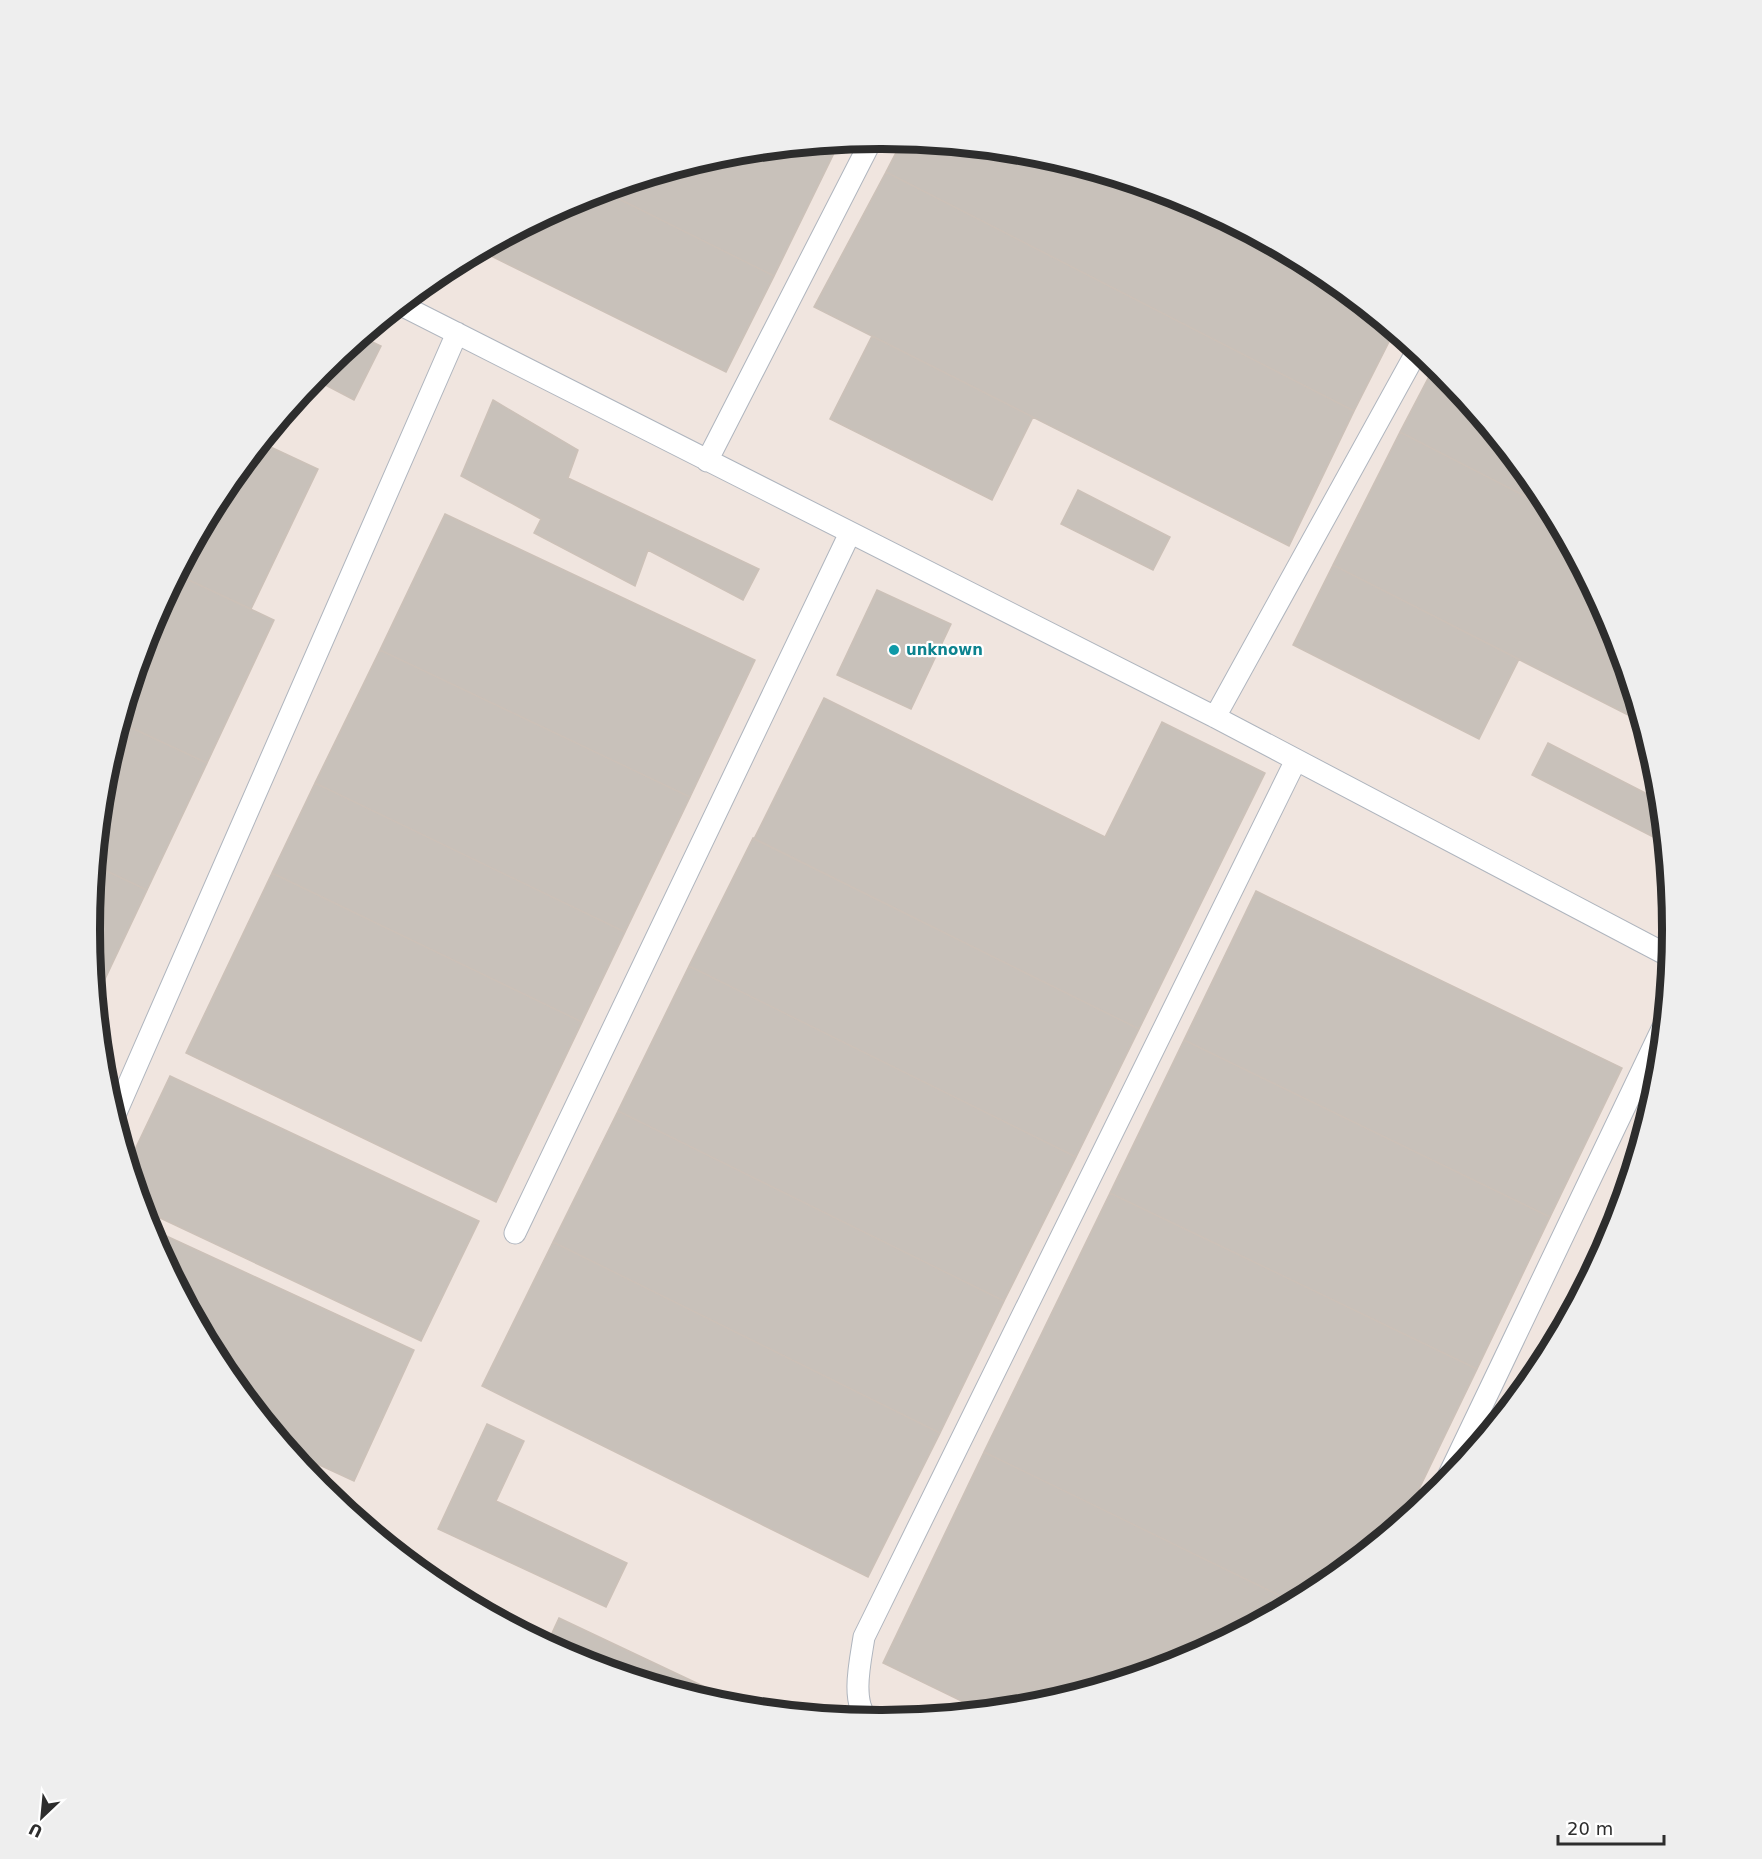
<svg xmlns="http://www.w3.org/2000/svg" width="1762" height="1859" viewBox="0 0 1762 1859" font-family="'DejaVu Sans',sans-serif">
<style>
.building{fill:#c8c1ba;stroke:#ccc1b8;stroke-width:1.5}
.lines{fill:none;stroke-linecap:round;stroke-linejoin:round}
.lane-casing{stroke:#afb5be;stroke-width:23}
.lane{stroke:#fff;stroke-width:21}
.culture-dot{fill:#0f9aa8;stroke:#fff;stroke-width:2}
.labels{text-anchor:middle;stroke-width:4.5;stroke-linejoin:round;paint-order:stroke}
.culture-label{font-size:15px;font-weight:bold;fill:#0d838f;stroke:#fff;text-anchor:start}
.rim{fill:none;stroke:#2d2d2d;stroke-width:8}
</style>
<rect width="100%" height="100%" fill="#f0e5df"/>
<path class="building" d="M902,141L1036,154L1184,199L1321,272L1394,332L1354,411L886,172Z
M839,143L774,276L603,191L727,154Z
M886,172L1354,411L1289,546L814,307Z
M603,191L774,276L726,372L481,251L579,199Z
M872,336L1033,417L992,500L830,419Z
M362,337L381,346L354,400L314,379L322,370Z
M1435,365L1539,490L1548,508L1400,432Z
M493,400L578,450L568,478L759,569L743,600L648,550L635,586L534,533L541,519L461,476Z
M1400,432L1548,508L1612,627L1640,721L1333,565Z
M262,443L318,469L251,609L178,575L224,490Z
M1078,490L1170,537L1153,570L1061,524Z
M445,514L755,660L690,797L380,650Z
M1333,565L1519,659L1479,739L1293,645Z
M178,575L274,620L207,763L121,723L150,626Z
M877,590L951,624L911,709L837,675Z
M380,650L690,797L625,932L315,783Z
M824,698L1105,837L1162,722L1265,773L1139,1029L754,839Z
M121,723L207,763L147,890L96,866L105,775Z
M1548,743L1659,800L1663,842L1532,775Z
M315,783L625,932L582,1022L272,873Z
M753,838L1139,1029L1076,1157L689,966Z
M96,866L147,890L97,996L90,929Z
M272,873L582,1022L496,1202L186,1053Z
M1256,891L1622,1068L1550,1217L1184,1040Z
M689,966L1076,1157L1004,1301L618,1111Z
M1184,1040L1550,1217L1477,1369L1110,1193Z
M170,1076L479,1221L421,1341L143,1210L129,1162Z
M618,1111L1004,1301L940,1433L553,1242Z
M1110,1193L1477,1369L1405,1518L1320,1587L1293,1602L984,1452Z
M149,1228L414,1350L354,1481L291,1452L223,1369Z
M553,1242L940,1433L868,1577L482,1386Z
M487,1424L524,1441L496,1501L627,1563L606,1607L438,1529Z
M984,1452L1293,1602L1183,1660L1035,1705L982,1711L883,1663Z
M559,1618L705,1687L749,1707L726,1705L578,1660L547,1644Z"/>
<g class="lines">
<g class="lane-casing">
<path id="lane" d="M401,305L1215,717L1669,956
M707,461L872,139
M1215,717L1417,351
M115,1115L457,333
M515,1233L850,533
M1444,1485L1662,1029
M868,1719C850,1703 861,1658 864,1637L1296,760"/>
</g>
<use href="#lane" class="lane"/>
</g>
<circle class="culture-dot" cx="894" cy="650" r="6"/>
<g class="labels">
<g class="culture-label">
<text x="906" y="655">unknown</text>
</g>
</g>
<path d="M0 0H1762V1859H0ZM880 149H882A780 780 0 0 1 1662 929V930A780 780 0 0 1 882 1710H880A780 780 0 0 1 100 930V929A780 780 0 0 1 880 149Z" fill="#eee" fill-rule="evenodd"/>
<path class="rim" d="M880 149H882A780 780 0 0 1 1662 929V930A780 780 0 0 1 882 1710H880A780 780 0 0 1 100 930V929A780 780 0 0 1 880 149Z"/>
<g transform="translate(42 1817) rotate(206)" stroke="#ffffff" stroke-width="4.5" paint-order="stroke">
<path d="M0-4.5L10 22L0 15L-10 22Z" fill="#2d2d2d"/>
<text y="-9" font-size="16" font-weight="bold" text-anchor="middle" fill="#2d2d2d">U</text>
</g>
<path d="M1558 1835v9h106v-9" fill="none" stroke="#2d2d2d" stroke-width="3"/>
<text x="1567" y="1835" font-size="18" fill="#2d2d2d" stroke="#ffffff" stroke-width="4.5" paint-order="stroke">20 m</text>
</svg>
